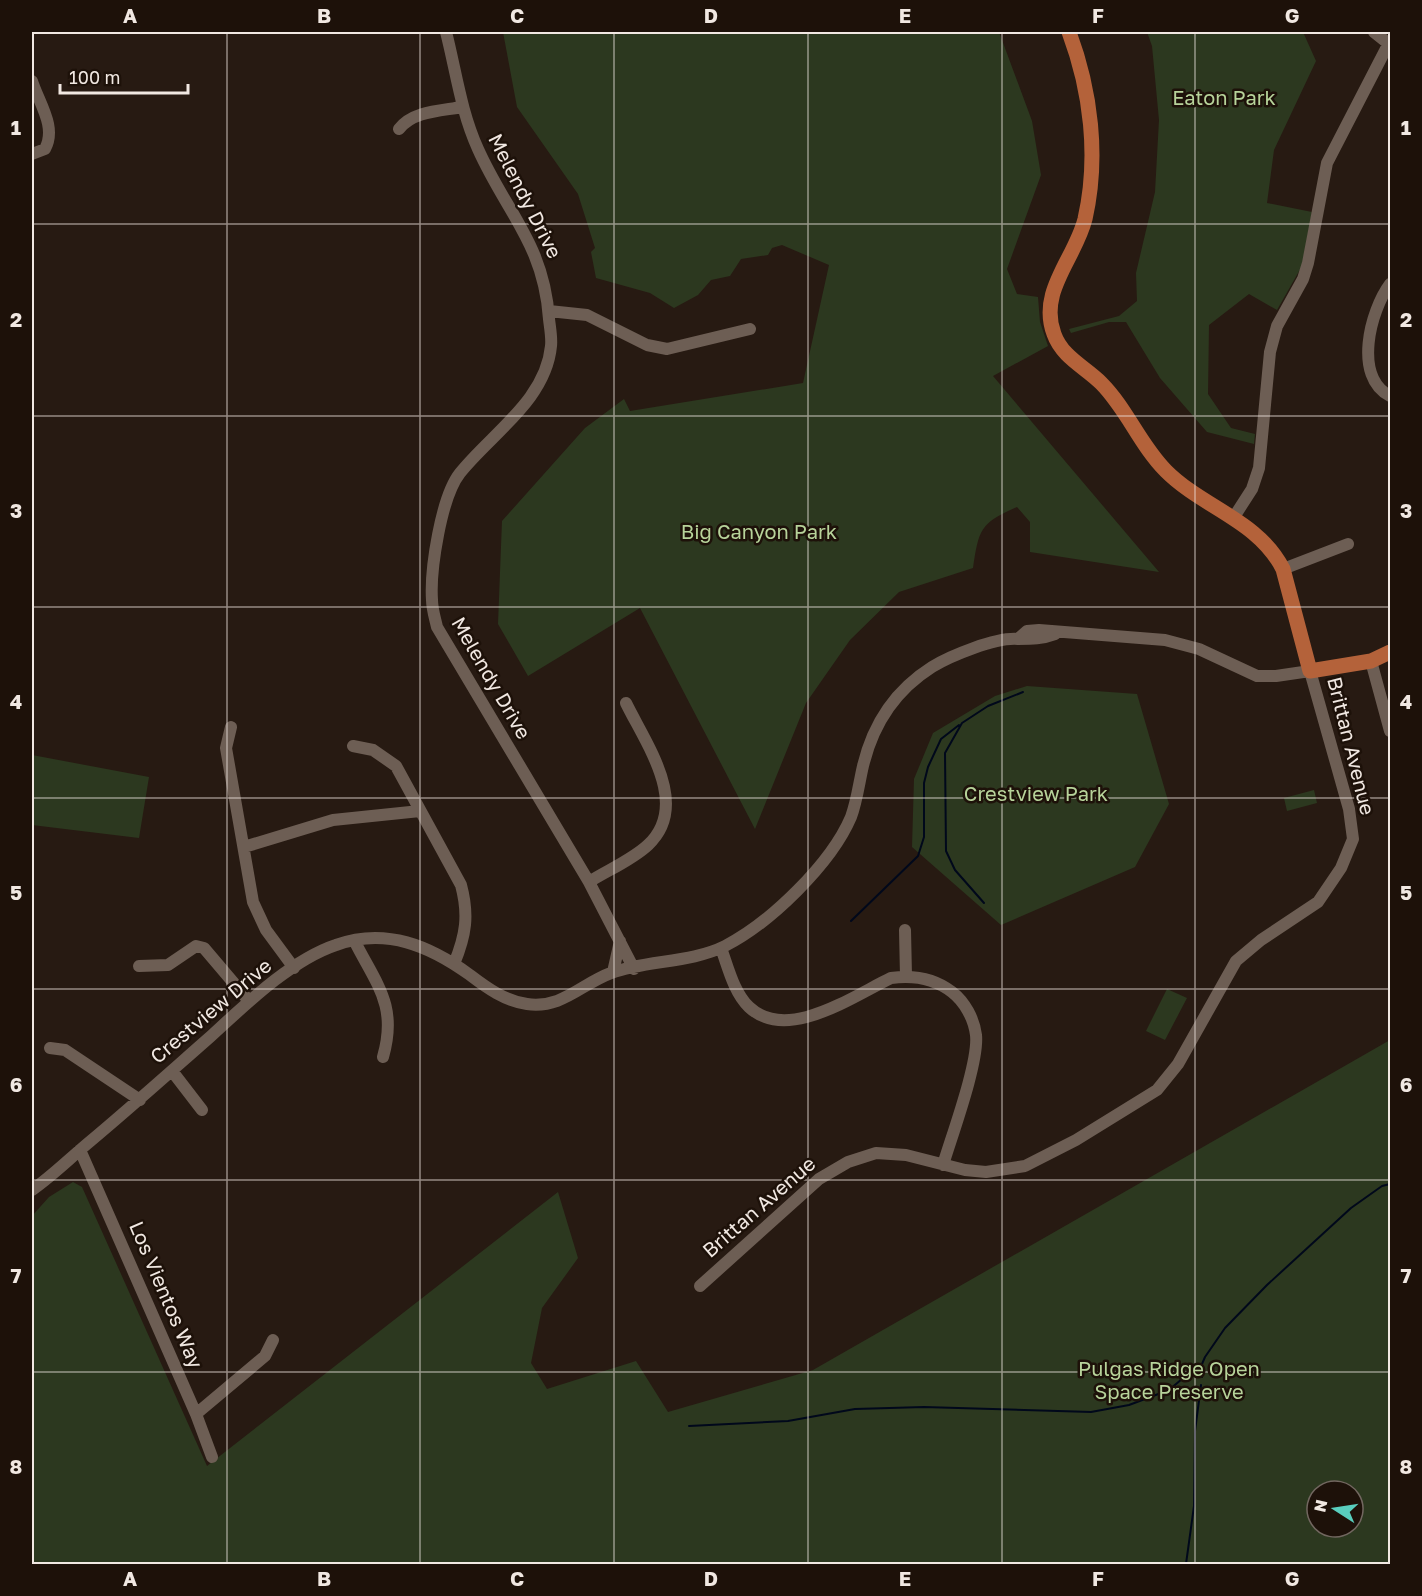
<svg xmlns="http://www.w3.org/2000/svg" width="1422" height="1596" viewBox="0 0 1422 1596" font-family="'Golos Text',sans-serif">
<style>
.green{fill:#2c381f;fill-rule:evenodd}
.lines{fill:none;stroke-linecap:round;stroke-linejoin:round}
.stream{stroke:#00081b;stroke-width:2}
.minor{stroke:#6d5e54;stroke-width:12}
.major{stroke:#b4623a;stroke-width:15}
.grid{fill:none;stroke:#f1e8e2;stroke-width:1.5;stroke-opacity:0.55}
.labels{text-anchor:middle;stroke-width:5;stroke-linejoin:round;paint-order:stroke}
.park-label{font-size:20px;fill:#b7d39a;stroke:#1d1109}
.street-label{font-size:20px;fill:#f1e8e2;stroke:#1d1109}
.neatline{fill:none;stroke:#f1e8e2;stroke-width:2}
.grid-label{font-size:20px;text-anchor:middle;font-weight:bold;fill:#f1e8e2}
</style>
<rect width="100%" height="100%" fill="#271a12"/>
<path class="green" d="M503,32H999L1032,121L1041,175L1007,269L1017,294L1038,297L1040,322L1048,346L993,376L1159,572L1030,552V522L1017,507C980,523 979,529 973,568L899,592L850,640L806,703L755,829L640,608L528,676L498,624L502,521L585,428L624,399L630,411L803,383L829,265L782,245L772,248L768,255L741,259L730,276L711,280L698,295L674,308L650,293L596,278L591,252L595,248L578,194L517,107Z
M1147,32H1303L1316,61L1274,150L1267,203L1312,212L1302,266L1277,310L1249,294L1209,325L1208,394L1231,428L1255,434L1254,444L1207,432L1160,378L1126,322H1109L1071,333L1069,329L1119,316L1137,301L1136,273L1155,192L1159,120L1152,46Z
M1027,686L1137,694L1169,804L1135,867L1001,925L912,847L914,779L933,733L995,696Z
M32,755L149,777L139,838L32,825Z
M1314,790L1317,803L1287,811L1284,798Z
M1167,989L1187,998L1165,1040L1146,1031Z
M1390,1040V1564H32V1216L49,1197L73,1182L82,1187L207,1466L558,1192L578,1258L542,1308L531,1363L547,1389L636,1361L668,1412L813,1370ZM1317,1491H1353V1527H1317Z"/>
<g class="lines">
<path class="stream" d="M984,903L955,870L946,851L945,753L962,723L988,706L1023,692
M851,921L918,856L924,837V783L928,767L941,739L959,725
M1202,1377L1199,1371L1205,1357L1225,1328L1267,1285L1351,1208L1382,1186L1390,1184
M689,1426L788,1421L855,1409L924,1407L1091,1412L1129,1405L1169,1390L1189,1373L1199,1371
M1186,1564L1194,1506L1195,1431L1201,1385"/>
<path class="minor" d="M446,32C456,71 461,112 478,149C506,212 544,244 549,319C550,328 552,338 551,346C546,400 491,434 460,473C441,497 430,570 432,600C432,609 435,618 437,627L589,882L634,969
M1374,32L1389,44
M32,81C39,103 57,127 45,149L32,154
M399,129C413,111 440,111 462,107
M1390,284C1370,311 1353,377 1390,396
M549,311L587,315L647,345L667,349L750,329
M1234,517L1252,489L1259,468L1270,352L1277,326L1303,279L1308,263L1327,163L1390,41
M1283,569L1348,544
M1371,661L1390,731
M231,727L226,748L253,902L266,930L294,968
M353,746L373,750L396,766L461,885C469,915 466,935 454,964
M244,847L333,820L420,811
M589,882C608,870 632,860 648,845C691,805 646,744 626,703
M905,930L906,976
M354,940C376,984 398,1005 383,1057
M721,948C728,967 734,993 749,1007C787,1043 853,996 891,978C913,975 934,978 952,992C965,1002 974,1019 976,1035C979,1062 952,1135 943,1165
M139,966L168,965L196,946L204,948L249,1001
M613,972L620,941
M50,1048L65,1050L140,1100
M172,1071L202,1110
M80,1150L196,1414L212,1457
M32,1190C52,1176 68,1160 87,1144C129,1109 169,1073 210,1037C245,1005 291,960 336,945C386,927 430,946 470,975C487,988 505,1001 527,1004C562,1009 581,984 611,973C646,960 691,963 725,946C770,923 831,864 851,817C857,801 859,783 863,766C873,724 894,691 932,667C950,656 996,637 1018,639C1033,639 1041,639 1055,634
M700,1286L819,1179L848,1162L876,1153L906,1155L965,1170L986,1172L1025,1166L1076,1140L1157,1090L1178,1064L1236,961L1261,940L1318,902L1341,868L1353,839L1349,809L1310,671L1276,676H1257L1199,649L1165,640L1039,630L1027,631L1018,639
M196,1414L265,1356L273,1340"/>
<path class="major" d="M1069,32C1091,91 1099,157 1085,219C1075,259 1038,291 1054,334C1062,357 1085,367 1101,383C1127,409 1140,445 1166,471C1203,508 1258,520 1283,569L1310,671L1371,661L1390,652"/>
</g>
<path class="grid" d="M227,32V1564M420,32V1564M614,32V1564M808,32V1564M1002,32V1564M1195,32V1564M32,224H1390M32,416H1390M32,607H1390M32,798H1390M32,989H1390M32,1180H1390M32,1372H1390"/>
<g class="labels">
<g class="park-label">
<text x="1224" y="105">Eaton Park</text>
<text x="759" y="539">Big Canyon Park</text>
<text x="1036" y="801">Crestview Park</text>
<text x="1169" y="1376">Pulgas Ridge Open<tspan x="1169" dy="23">Space Preserve</tspan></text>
</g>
<g class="street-label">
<text transform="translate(525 196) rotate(63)" y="7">Melendy Drive</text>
<text transform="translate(491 678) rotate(60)" y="7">Melendy Drive</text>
<text transform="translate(1351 746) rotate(76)" y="7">Brittan Avenue</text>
<text transform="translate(211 1011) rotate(-40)" y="7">Crestview Drive</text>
<text transform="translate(759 1207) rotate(-41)" y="7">Brittan Avenue</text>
<text transform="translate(166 1295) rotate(67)" y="7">Los Vientos Way</text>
</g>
</g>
<rect width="1422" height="1596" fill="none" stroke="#1d1109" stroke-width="66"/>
<g transform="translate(1335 1509) rotate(282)"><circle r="28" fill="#1d1109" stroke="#726760" stroke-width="1.5"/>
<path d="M0-4.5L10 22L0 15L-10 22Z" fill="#59cebe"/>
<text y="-9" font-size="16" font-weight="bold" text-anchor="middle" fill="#f1e8e2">N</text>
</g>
<path d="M60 84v9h128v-9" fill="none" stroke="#f1e8e2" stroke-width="3"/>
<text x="69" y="84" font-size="18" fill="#f1e8e2" stroke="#1d1109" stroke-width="4.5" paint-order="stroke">100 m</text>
<rect x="33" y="33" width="1356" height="1530" class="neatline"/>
<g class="grid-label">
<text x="130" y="23">A</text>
<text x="324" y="23">B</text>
<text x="517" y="23">C</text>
<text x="711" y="23">D</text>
<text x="905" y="23">E</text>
<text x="1098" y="23">F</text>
<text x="1292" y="23">G</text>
<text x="16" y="135">1</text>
<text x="1406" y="135">1</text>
<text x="16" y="327">2</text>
<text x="1406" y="327">2</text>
<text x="16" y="518">3</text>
<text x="1406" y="518">3</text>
<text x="16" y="709">4</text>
<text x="1406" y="709">4</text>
<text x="16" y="900">5</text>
<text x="1406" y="900">5</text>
<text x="16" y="1092">6</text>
<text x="1406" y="1092">6</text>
<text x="16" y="1283">7</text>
<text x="1406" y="1283">7</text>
<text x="16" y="1474">8</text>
<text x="1406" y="1474">8</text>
<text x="130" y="1586">A</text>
<text x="324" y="1586">B</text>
<text x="517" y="1586">C</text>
<text x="711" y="1586">D</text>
<text x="905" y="1586">E</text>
<text x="1098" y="1586">F</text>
<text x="1292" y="1586">G</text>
</g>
</svg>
